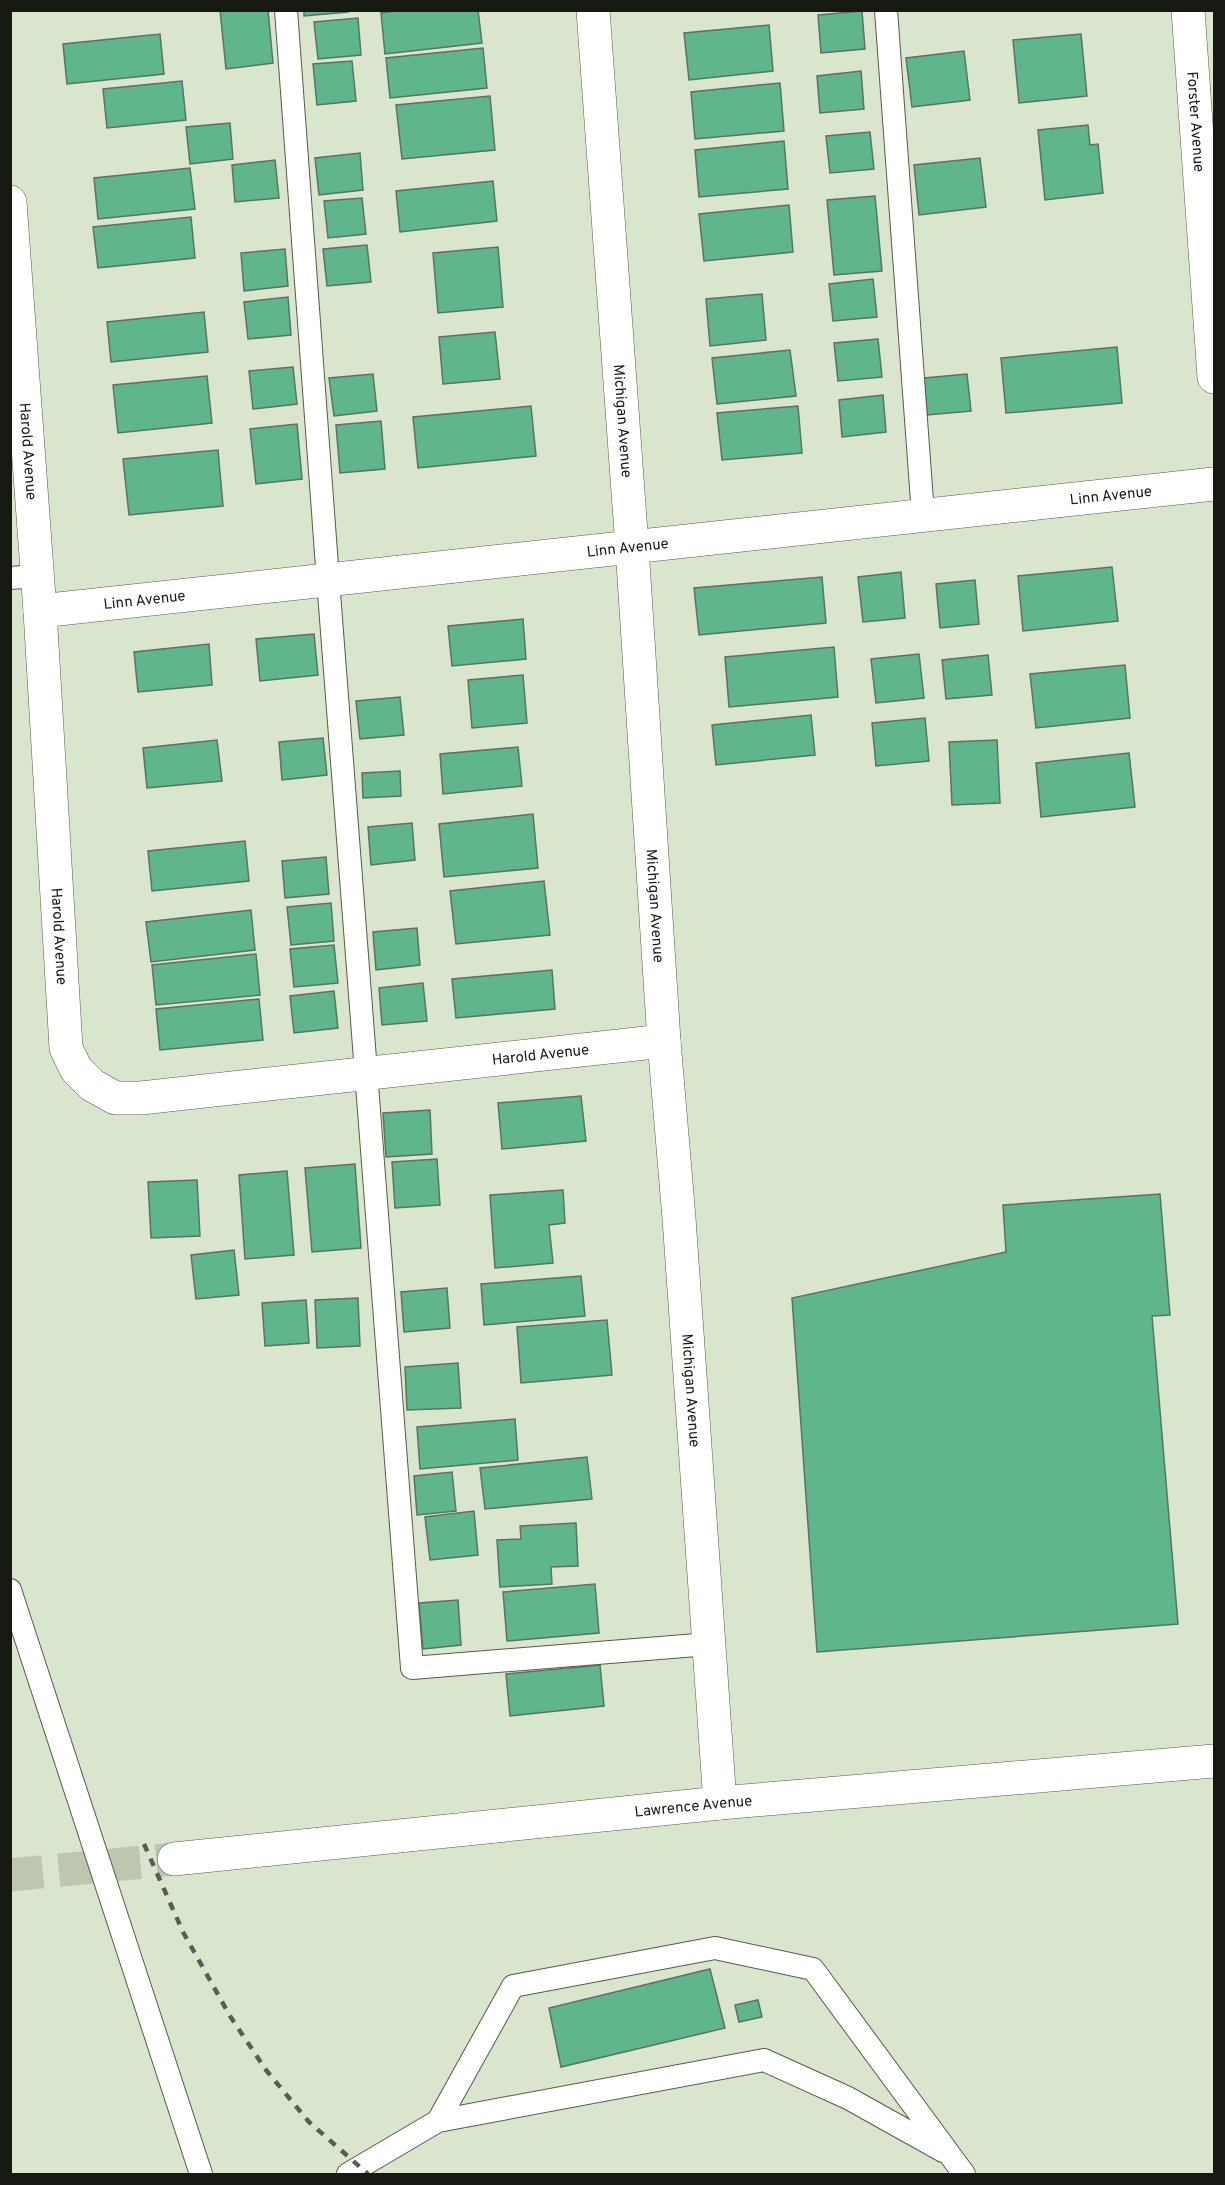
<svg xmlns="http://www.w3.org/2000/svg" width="1225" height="2185" viewBox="0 0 1225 2185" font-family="Overpass,sans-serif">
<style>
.building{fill:#5fb58c;stroke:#5b7265;stroke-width:1.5}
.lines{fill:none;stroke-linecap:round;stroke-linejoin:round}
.secondary-tunnel{stroke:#bcc6b1;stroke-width:33;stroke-dasharray:33 16;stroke-linecap:butt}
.lane-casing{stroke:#545d49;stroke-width:24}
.street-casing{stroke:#545d49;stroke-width:34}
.secondary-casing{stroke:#545d49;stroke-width:34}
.lane{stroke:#fff;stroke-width:22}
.street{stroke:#fff;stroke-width:33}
.secondary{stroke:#fff;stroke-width:33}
.rail{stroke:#585e51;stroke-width:4.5;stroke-dasharray:8 8;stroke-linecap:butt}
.labels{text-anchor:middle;stroke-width:4.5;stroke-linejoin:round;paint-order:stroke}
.street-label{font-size:15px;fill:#151911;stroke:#fff}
</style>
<rect width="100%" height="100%" fill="#dae5cd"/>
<path class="building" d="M220,10H268L273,63L226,69Z
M304,10H348V12L304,16Z
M402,10H478L482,43L385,54L381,13Z
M862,11L865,49L821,53L818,15Z
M358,18L361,55L318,59L314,22Z
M769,25L773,71L689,80L684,33Z
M160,34L164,74L67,84L63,44Z
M1081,34L1087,96L1019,103L1013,40Z
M483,48L487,88L390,98L386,58Z
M964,51L970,100L912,107L906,58Z
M352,61L356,101L317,105L313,64Z
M861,71L864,109L820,113L817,76Z
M182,81L186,120L107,128L103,89Z
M780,83L784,131L695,139L691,92Z
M490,96L495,150L402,159L396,105Z
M230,123L233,159L190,164L186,127Z
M1088,125L1090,145L1098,144L1103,193L1045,200L1038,130Z
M870,132L874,169L830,173L826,136Z
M784,141L788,189L699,197L695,150Z
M360,153L363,190L319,195L315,158Z
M980,158L986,207L919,215L914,165Z
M275,160L279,198L235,202L232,165Z
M190,168L195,209L98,219L94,178Z
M493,181L497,221L400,232L396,191Z
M875,196L882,271L834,275L827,200Z
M362,198L366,234L328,238L324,201Z
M789,205L793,252L704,261L699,214Z
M191,217L195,258L98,268L93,227Z
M367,245L371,282L327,286L323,249Z
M498,247L503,307L438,313L433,253Z
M285,249L288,286L244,291L241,253Z
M873,279L877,317L833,321L829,284Z
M762,294L766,340L710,346L706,299Z
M288,297L291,335L248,339L244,302Z
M204,312L208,352L111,362L107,322Z
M495,332L500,379L443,384L439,337Z
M878,339L882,377L838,381L834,343Z
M1117,347L1122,403L1006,413L1001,358Z
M790,350L796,396L717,404L712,358Z
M293,367L297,404L253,409L249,371Z
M373,374L377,411L334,416L329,378Z
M967,374L971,411L927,415L924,378Z
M207,376L212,423L118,433L113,385Z
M883,395L886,432L842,437L839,400Z
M531,406L536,456L418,468L413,417Z
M798,406L802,453L722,460L717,413Z
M381,421L385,469L340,473L336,425Z
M297,424L302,479L256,484L250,429Z
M218,450L223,506L129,515L123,459Z
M1112,567L1118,621L1023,631L1018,576Z
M901,572L905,618L863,622L858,577Z
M822,577L826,623L699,635L694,588Z
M975,580L979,624L940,628L936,584Z
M523,619L526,659L452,666L448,626Z
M314,634L318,675L260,681L256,639Z
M209,644L212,685L138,692L134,652Z
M834,647L838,697L729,707L725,657Z
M919,654L924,698L876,703L871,659Z
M988,655L992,695L946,699L942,660Z
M1125,665L1130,718L1036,728L1030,674Z
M523,675L527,723L472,728L468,680Z
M400,697L404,735L360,739L356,701Z
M811,715L815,755L716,765L712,725Z
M925,718L929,761L876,766L872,723Z
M323,738L327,775L282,780L279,742Z
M217,740L222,781L147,788L143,748Z
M997,740L1000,803L952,805L949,742Z
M518,747L522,786L443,794L440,754Z
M1129,753L1135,807L1041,817L1036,763Z
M400,771L401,796L363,798L362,773Z
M533,814L538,868L444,877L439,824Z
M412,823L415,860L371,865L368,827Z
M245,841L249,881L152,891L148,851Z
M326,857L329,894L285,898L282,861Z
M544,881L550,935L456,944L450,891Z
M331,903L334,941L291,945L287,907Z
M251,910L255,950L151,962L146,922Z
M417,928L420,965L376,970L373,932Z
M334,945L338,983L294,987L290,949Z
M256,954L260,995L156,1005L152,965Z
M552,970L555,1009L456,1018L452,979Z
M423,983L427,1021L382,1025L379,988Z
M334,991L338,1028L294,1033L290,996Z
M259,999L263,1040L160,1050L156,1009Z
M581,1096L586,1141L502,1149L498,1103Z
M430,1110L432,1154L386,1157L383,1113Z
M437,1159L440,1205L395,1208L392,1162Z
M355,1164L361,1248L312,1252L305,1168Z
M287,1171L294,1255L245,1259L239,1175Z
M197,1180L200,1236L151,1238L148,1182Z
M563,1190L565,1223L549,1225L553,1263L495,1268L490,1195Z
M1160,1194L1170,1315L1152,1316L1178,1624L817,1652L792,1298L1006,1252L1003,1205Z
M234,1250L239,1295L196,1299L191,1255Z
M581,1276L585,1316L484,1325L481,1284Z
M447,1288L450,1328L404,1332L401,1292Z
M358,1298L360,1346L317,1348L315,1300Z
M306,1300L309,1343L265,1346L262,1303Z
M607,1320L612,1375L521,1383L517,1327Z
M458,1363L461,1408L407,1410L405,1367Z
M515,1419L518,1460L420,1469L417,1427Z
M587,1457L592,1499L485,1509L480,1468Z
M452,1472L456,1511L417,1515L414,1476Z
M474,1511L478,1555L430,1560L425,1517Z
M576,1523L578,1566L551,1567L552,1584L500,1587L497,1540L521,1539L520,1526Z
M595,1584L599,1633L507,1641L503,1592Z
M458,1600L461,1645L423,1649L419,1603Z
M600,1665L604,1706L510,1716L506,1674Z
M710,1969L725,2028L561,2067L549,2008Z
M758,2000L762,2017L739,2022L735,2005Z"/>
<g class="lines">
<path class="secondary-tunnel" d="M10,1875L174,1859"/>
<g class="lane-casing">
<path id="lane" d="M286,10L328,580L412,1668L709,1644
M886,10L923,515
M10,578L37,576
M10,1590L201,2174
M438,2121L513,1986L715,1948L813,1969L964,2174
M348,2174L438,2121L764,2060L848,2098L943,2151"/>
</g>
<g class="street-casing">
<g id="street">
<path id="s1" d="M593,10L632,547L664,1041L679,1218L720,1803"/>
<path id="s2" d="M1188,10L1214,377"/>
<path id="s3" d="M10,202L40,611L66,1048L76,1069L92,1085L115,1098H141L664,1041"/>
<path id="s4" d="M40,611L1214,484"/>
</g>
</g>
<g class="secondary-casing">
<g id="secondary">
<path id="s5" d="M174,1859L720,1803L1214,1761"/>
</g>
</g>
<use href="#lane" class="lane"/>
<use href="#street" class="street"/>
<use href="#secondary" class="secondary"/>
<path class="rail" d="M144,1844L183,1932L230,2016L266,2070L309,2122L368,2174"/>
</g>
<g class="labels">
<g class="street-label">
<text dy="5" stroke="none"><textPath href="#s2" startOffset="112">Forster Avenue</textPath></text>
<text dy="5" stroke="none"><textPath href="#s1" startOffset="412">Michigan Avenue</textPath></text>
<text dy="5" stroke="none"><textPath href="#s3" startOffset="250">Harold Avenue</textPath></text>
<text dy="5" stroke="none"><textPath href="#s4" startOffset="1077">Linn Avenue</textPath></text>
<text dy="5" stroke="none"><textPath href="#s4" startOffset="591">Linn Avenue</textPath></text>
<text dy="5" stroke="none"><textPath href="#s4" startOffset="105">Linn Avenue</textPath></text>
<text dy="5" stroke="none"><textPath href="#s1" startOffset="898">Michigan Avenue</textPath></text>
<text dy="5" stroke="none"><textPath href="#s3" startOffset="736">Harold Avenue</textPath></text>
<text dy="5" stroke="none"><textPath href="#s3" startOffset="1348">Harold Avenue</textPath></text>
<text dy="5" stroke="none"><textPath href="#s1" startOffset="1384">Michigan Avenue</textPath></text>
<text dy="5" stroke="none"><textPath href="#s5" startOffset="522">Lawrence Avenue</textPath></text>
</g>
</g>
<rect width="1225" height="2185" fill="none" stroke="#151911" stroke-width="24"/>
</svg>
